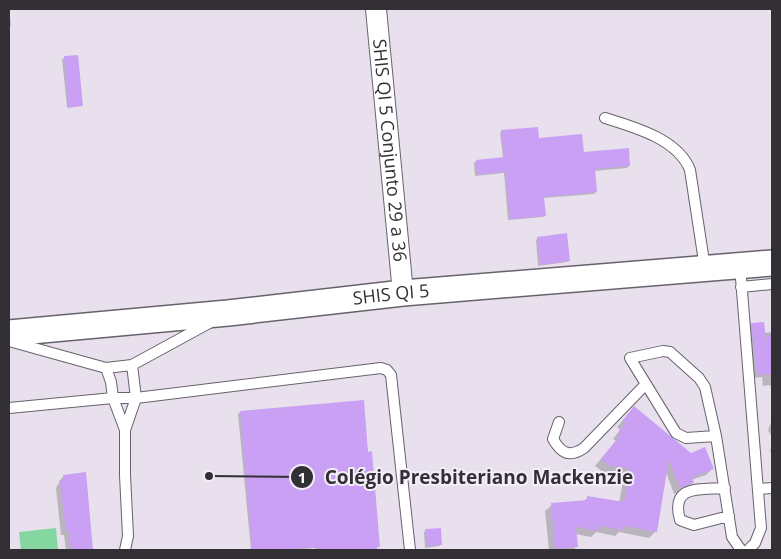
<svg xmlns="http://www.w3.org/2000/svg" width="781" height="559" viewBox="0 0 781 559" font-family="'Open Sans',sans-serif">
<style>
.green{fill:#85d7a2}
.shadow{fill:#0003}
.building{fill:#caa0f5}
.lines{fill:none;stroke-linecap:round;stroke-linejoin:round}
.service-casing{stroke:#68626c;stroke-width:12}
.minor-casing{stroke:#68626c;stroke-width:22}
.tertiary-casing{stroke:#68626c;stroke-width:28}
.service{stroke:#fff;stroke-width:10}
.minor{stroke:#fff;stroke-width:20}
.tertiary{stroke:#fff;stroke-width:25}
.labels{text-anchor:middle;stroke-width:4;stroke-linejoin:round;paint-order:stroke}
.street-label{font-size:18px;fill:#323034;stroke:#f5eefa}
.leader{fill:none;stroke:#323034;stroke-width:2}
.callout-dot{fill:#323034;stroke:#f5eefa;stroke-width:2}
.mark-label{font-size:15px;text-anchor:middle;font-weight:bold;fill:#fff}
.callout-label{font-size:19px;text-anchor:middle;font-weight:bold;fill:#323034;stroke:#f5eefa;stroke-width:4;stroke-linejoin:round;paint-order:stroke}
</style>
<rect width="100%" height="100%" fill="#e8e1ed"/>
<path class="green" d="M56,528L58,550H21L19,532Z"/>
<path class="shadow" d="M9,9L11,26L9,27Z
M64,58L82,105L67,107L62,59Z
M502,132L538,139L583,154L629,166L627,168L594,171L596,192L594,194L543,198L545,215L543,217L508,220L504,173L475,176L474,163L476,161L503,158L500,133Z
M538,238L569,260L567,262L538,266L536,240Z
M752,324L764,333L772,332V387L769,385L763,386L762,377L754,378L749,327Z
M240,412L367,453L379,546L375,548L376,550H315V548L292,550H251L238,414Z
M628,414L713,468L706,475L691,480L692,483L686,489L674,494L666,472L656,531L649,538L619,532L615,536L596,532L591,537L576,534L577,546L573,550H549L545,511L552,505L583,502L588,497L619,503L624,476L603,472L595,466L616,441L613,439L620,430L617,427Z
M772,420V437L768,430Z
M772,445V455L770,451Z
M64,476L89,529L92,550H66L64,535H61L56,488L59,483V481Z
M426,530L441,544L439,546L425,548L424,532Z"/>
<path class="building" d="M78,55L83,106L68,108L64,56Z
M538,127L539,138L582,134L584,152L629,148L630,166L595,169L597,192L544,197L546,216L510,219L505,172L477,175L476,160L504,157L501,130Z
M567,233L570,261L540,265L537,237Z
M764,322L766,339L772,333V374L757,375L751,323Z
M364,400L368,452L372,451L380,547H377V550H317V547L280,550H252L240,411Z
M634,406L691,453L705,447L714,469L692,477L694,483L680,488L669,459L657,532L623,526V530L600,526L599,531L576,527L578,547L555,549L551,503L587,500V496L624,502L630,469L610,466L601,459L621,434L618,432L626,423L623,420Z
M86,472L93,550H71L69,531H66L60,482L61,480H64L63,475Z
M441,528L442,545L427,546L425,529Z"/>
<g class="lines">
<g class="service-casing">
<path id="service" d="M605,118C634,127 678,139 690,170L705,268
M740,266L761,528L755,543L748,550
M741,287L772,284
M9,341L106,368L132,365L211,322
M106,368L111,382L113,398L125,430
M9,408L113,398H136L381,368L387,370L391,375L410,550
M559,422L553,439C561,453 569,458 584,448L646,384
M716,436L686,438L676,433L630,358L663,351L670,352L699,378L705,387L716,436L732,537L741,550
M725,488C700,490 670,484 680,520L694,525L729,516
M758,489L772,488
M125,550L128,536L125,475V430L136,398L132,365"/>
</g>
<g class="minor-casing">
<g id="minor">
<path id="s1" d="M376,9L403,293"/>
</g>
</g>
<g class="tertiary-casing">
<g id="tertiary">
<path id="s2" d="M9,333L228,313L403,293L772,263"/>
</g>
</g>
<use href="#service" class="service"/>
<use href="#minor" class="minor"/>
<use href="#tertiary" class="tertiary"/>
</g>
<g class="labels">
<g class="street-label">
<text dy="6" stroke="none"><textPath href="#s1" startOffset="142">SHIS QI 5 Conjunto 29 a 36</textPath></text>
<text dy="6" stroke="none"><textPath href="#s2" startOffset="384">SHIS QI 5</textPath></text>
</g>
</g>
<path class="leader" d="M209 476L302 477"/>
<g class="callout-dot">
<circle cx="209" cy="476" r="5"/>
<circle cx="302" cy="477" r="12"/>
</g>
<g class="mark-label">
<text x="302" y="483">1</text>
</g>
<g class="callout-label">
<text x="479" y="484">Colégio Presbiteriano Mackenzie</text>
</g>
<rect width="781" height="559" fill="none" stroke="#323034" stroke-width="20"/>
</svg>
